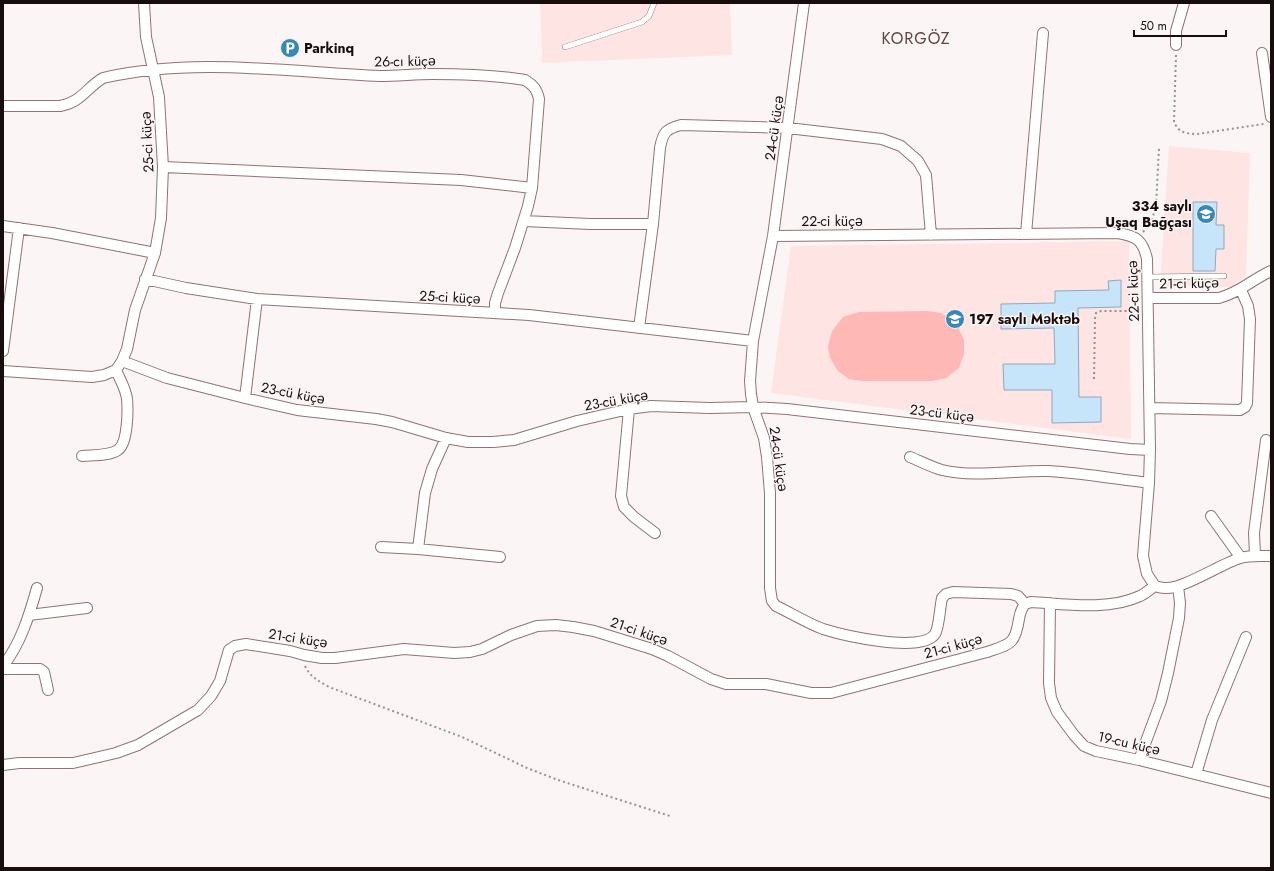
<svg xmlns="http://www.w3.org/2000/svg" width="1274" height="871" viewBox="0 0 1274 871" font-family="Jost,sans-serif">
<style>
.built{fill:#fee4e3}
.green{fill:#feb8b5}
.building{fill:#c6e5fa;stroke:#8fa8ba}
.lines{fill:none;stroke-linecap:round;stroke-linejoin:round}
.lane-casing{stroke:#917371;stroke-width:6}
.street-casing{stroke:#917371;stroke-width:12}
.path{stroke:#999090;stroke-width:2;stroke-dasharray:2 3;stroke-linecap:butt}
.lane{stroke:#fff;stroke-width:5}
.street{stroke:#fff;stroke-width:10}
.labels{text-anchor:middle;stroke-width:3;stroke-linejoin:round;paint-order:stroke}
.poi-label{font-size:14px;font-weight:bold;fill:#180d0d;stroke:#fcf5f5;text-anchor:start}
.street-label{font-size:14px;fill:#180d0d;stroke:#fcf5f5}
.quarter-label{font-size:16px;letter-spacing:1px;fill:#5f4442;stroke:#fcf5f5}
</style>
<rect width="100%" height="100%" fill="#fcf5f5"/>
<path class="built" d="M540,3H730L732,55L542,63Z
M1169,146L1250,153L1246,276L1232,287L1160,286Z
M1129,241L1131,439L771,393L791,246Z"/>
<path class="green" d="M927,311L941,313L950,318L958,327L964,340V354L959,368L946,378L932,381H862L849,379L838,371L830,358L828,347L832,331L843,317L859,312Z"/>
<path class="building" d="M1193,202H1217L1216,225H1224V249H1216L1215,271H1193Z
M1121,280V307L1078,308L1079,397H1101V422L1052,423V390H1004L1003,364H1055L1054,328L1001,329V304L1055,303V291L1109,290L1108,281Z"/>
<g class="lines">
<g class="lane-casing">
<path id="lane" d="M565,47L642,22L649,16L654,3
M1148,277L1224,276"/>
</g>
<g class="street-casing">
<path id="street" d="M804,3L773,236L753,341L750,381L751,394L753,407L764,438L767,457L770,493V588L772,601L776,606C791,613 807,623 823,629C842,635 922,654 935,634C939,628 940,607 942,598L946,594L953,592L1011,594L1018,596L1025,604
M1176,45V31L1184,3
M1262,53L1271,117
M3,106H60C82,102 86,88 103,78C194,57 288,72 380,76C398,76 415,74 432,74C462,74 495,75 525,80C533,85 537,89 539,99L532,188L528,206L515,248L498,293L495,303V313
M163,167L461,180L532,188
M524,221L590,224H653
M3,226L52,233L155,253
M1026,234L1043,33
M773,236L1118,233C1136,236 1143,240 1147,259L1150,450L1149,483L1143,556L1147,574L1155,586
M145,279L186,288L257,299L529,315L753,341
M1148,298H1219C1241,292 1251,280 1271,271
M639,328L653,224L660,148C663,132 666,129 681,125L788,128L882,139L901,146L918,161L926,175L931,235
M3,351L19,228
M122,361L167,378L245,398L297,410L376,419L392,422L446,438L468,442H493L514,440L577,421L629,409L651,406L710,408L753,407L787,409L1130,449L1150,450
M116,370L122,361L127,349L135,310L155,253L161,218L163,167L159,97L146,37L144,3
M3,371L92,377L104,375L116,370
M245,398L257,299
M1150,408L1240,410L1245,407L1247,403L1250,319L1248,306L1241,290
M629,409L621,496L624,507L634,517L655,533
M82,456C93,455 109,456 118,450C128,443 128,410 127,399C126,389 120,380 116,370
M910,457C920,461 931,467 942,470C976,478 1013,470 1049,471C1082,473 1116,479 1149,483
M1211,516L1241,558
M381,547L418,549L500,557
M418,549L425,493L432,469L446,438
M1255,555L1254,533L1266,440
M1050,603L1049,683L1051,698L1057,712L1074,735L1084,746L1096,751L1139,760L1271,793
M29,615L87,608
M3,666C21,643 29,616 37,588
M3,669H40L44,672L48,690
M1139,760L1161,701L1168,673L1179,618L1180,603L1178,586
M3,765L19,763H73L116,753L138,745L198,710L211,696L220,681L229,650L235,646L246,644L290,651L304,655L322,658H335L404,649L454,653L470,652L482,649L511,635L537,626L556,625L573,627L594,631L652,649L668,656L711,679L726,684H766L811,693H831L987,652C1010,644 1015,645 1019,619C1020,613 1021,609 1025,604L1031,602C1065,604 1108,611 1140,596C1145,594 1150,589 1155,586C1158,587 1162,588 1165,588C1181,590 1221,564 1240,558C1250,555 1261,556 1271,556
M1196,774L1212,720L1246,637"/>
</g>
<path class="path" d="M1176,55L1174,121C1177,132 1186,134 1197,134L1264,124
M1143,232L1151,223L1156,206L1159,148
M1094,379L1095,318L1096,313L1101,311H1137
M305,666C310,677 319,681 329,687L462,737L527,768L558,780L670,816"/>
<use href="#lane" class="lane"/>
<use href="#street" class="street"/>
</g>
<defs>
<g id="parking-disc" transform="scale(1)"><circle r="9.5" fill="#3588b8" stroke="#fcf5f5"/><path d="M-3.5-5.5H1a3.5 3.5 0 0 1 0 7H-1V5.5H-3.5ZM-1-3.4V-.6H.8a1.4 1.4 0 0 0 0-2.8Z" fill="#fff"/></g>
<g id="school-disc" transform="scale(1)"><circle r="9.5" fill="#3588b8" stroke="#fcf5f5"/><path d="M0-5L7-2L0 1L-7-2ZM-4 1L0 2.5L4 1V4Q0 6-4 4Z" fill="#fff"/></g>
</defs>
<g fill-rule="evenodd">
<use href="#parking-disc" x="290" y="48"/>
<use href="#school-disc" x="1206" y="214"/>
<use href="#school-disc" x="955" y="319"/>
</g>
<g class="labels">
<g class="poi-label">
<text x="304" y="53">Parkinq</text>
<text x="1192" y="211" text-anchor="end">334 saylı<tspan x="1192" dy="16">Uşaq Bağçası</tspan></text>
<text x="969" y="324">197 saylı Məktəb</text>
</g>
<g class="street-label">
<text transform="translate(405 61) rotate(-1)" y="5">26-cı küçə</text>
<text transform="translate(774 128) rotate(-82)" y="5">24-cü küçə</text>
<text transform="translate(147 142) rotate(-93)" y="5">25-ci küçə</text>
<text x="832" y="226">22-ci küçə</text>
<text transform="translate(1189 283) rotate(-1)" y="5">21-ci küçə</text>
<text transform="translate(1133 291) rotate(-92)" y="5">22-ci küçə</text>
<text transform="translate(450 297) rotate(3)" y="5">25-ci küçə</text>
<text transform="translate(293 393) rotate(11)" y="5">23-cü küçə</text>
<text transform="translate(616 400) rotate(-10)" y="5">23-cü küçə</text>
<text transform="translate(942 413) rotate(7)" y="5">23-cü küçə</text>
<text transform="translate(779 459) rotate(82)" y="5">24-cü küçə</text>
<text transform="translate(639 631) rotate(19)" y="5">21-ci küçə</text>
<text transform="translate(298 638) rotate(9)" y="5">21-ci küçə</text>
<text transform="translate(953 646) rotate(-15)" y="5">21-ci küçə</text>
<text transform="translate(1129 743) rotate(13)" y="5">19-cu küçə</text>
</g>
<g class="quarter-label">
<text x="916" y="44">KORGÖZ</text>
</g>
</g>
<rect width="1274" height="871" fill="none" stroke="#180d0d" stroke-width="8"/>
<path d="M1134 30v6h92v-6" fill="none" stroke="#180d0d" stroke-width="2"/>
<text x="1140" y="30" font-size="12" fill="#180d0d" stroke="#fcf5f5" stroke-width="3" paint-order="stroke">50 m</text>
</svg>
